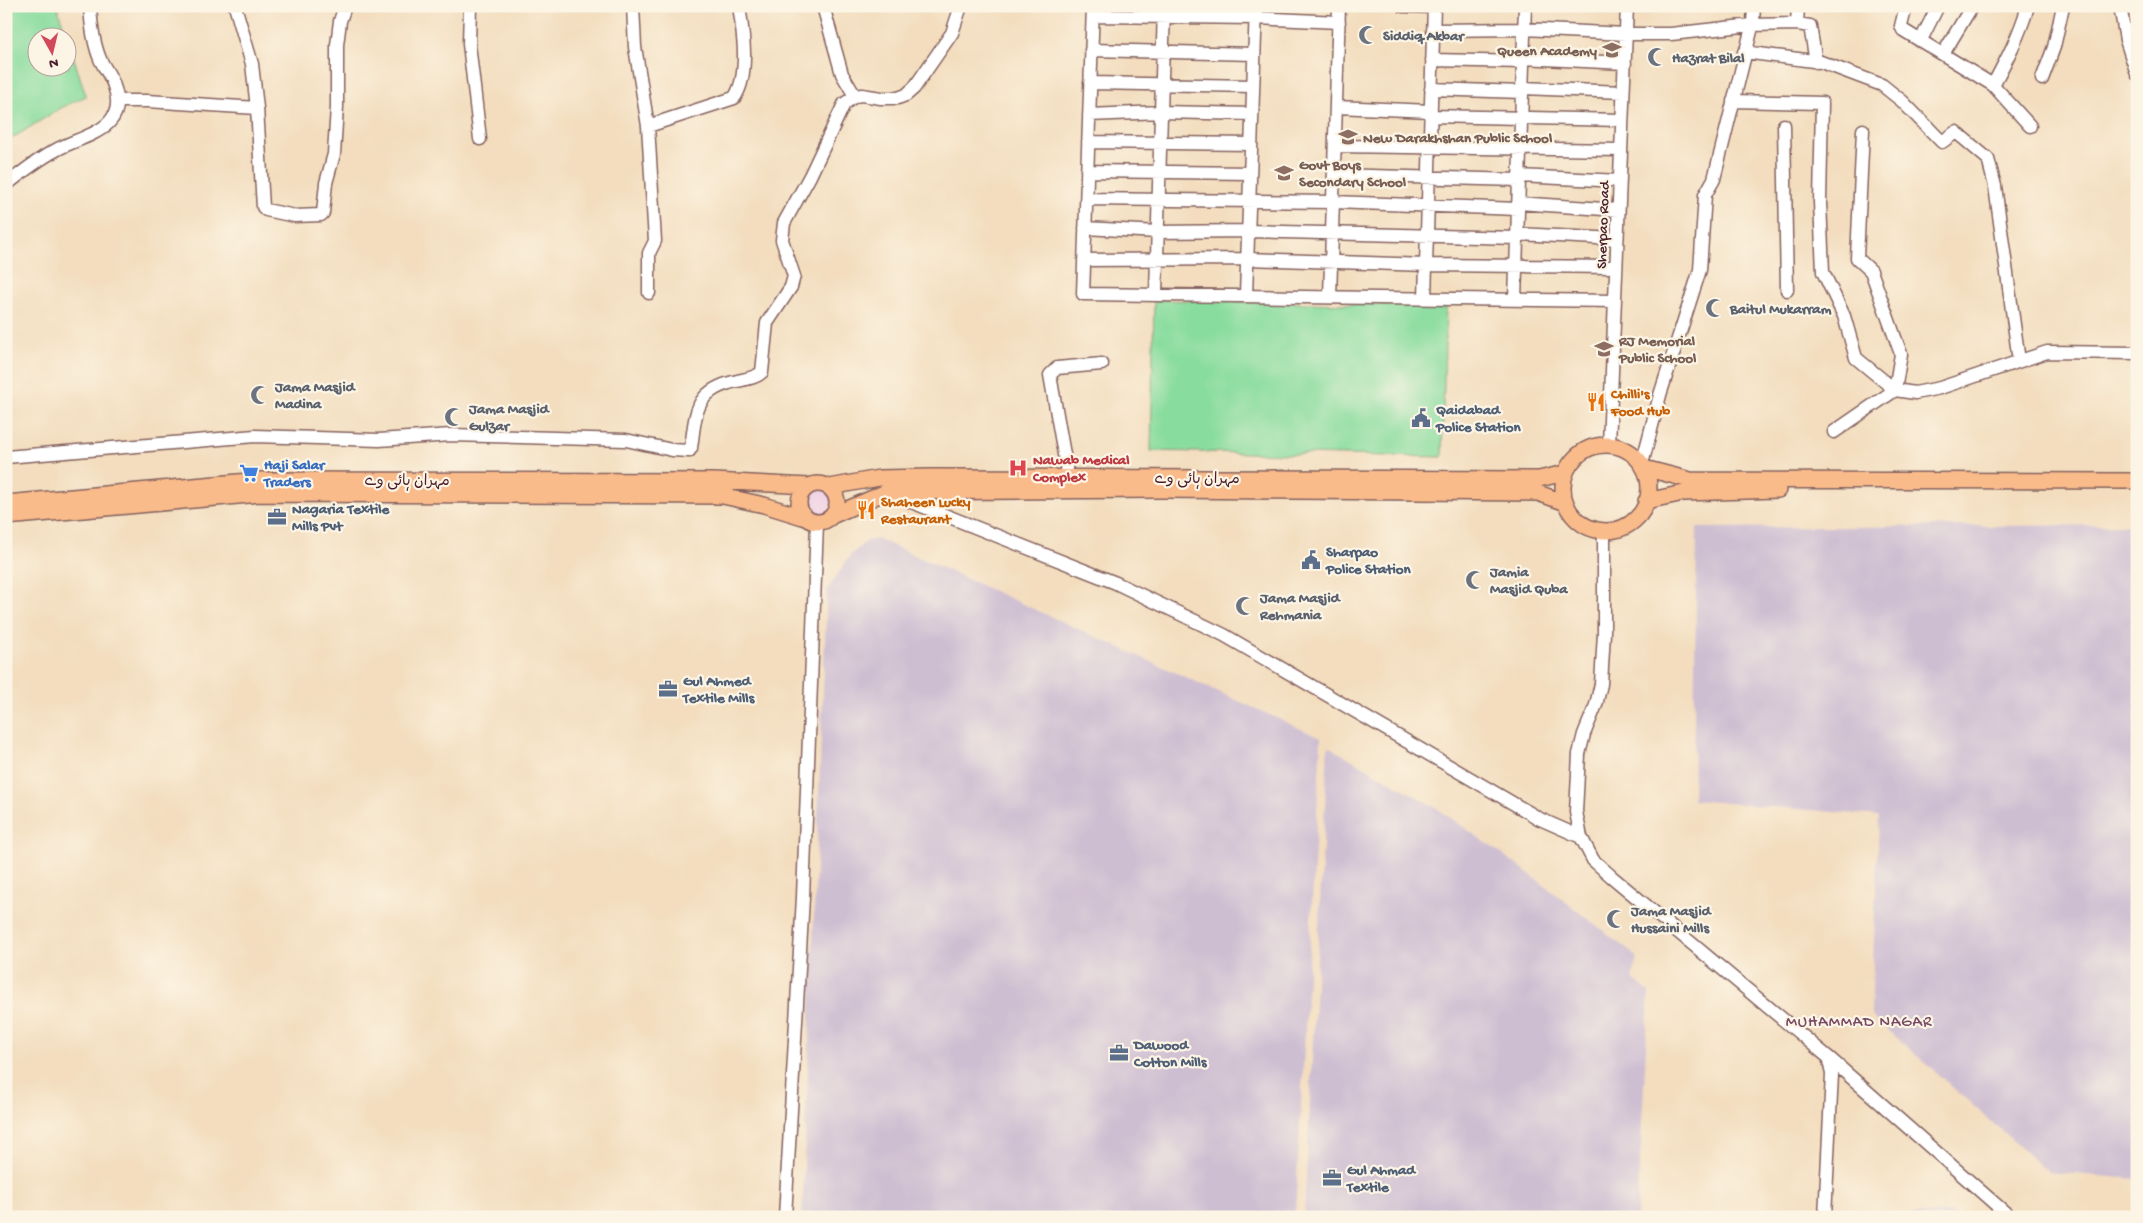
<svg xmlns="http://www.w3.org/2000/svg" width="2143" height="1223" viewBox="0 0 2143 1223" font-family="'Gochi Hand','Playpen Sans Arabic',sans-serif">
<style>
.built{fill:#f0d0e5}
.industrial{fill:#cebed2}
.green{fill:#88dc9e;stroke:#697e64}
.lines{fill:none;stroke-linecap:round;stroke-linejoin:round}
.minor-casing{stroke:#85625e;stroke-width:15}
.major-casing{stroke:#85625e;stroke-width:18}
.minor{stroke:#fff;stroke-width:12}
.major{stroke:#fabb8b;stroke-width:15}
.labels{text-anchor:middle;stroke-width:4.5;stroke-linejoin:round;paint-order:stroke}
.worship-label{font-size:15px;font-weight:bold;fill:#5b616d;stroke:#fcf5e5;text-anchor:start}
.education-label{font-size:15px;font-weight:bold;fill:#785e54;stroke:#fcf5e5;text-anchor:start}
.street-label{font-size:15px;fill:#4a1f2b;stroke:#fcf5e5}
.food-label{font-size:15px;font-weight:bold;fill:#c56008;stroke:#fcf5e5;text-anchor:start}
.service-label{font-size:15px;font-weight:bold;fill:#4e5e75;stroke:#fcf5e5;text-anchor:start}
.health-label{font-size:15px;font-weight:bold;fill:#be3a42;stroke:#fcf5e5;text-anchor:start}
.shop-label{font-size:15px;font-weight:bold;fill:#366cbe;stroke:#fcf5e5;text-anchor:start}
.neighbourhood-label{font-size:16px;letter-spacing:1px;fill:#784a65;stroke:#fcf5e5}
</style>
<rect width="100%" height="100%" fill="#fcf5e5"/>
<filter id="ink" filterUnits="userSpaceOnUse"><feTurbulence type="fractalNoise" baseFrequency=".02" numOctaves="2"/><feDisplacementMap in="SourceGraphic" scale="10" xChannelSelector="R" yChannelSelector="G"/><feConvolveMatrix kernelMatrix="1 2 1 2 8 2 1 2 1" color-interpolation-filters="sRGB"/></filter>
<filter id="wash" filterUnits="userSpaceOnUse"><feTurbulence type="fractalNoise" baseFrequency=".0096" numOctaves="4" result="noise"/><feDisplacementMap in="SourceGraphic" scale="20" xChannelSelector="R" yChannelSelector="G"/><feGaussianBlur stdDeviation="1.12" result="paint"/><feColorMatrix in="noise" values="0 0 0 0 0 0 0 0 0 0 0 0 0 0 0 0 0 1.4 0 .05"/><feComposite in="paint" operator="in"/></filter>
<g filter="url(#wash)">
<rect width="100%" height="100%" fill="#f3ddbe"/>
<path class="built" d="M804 503a14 14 0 1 1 28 0a14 14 0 1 1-28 0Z"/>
<path class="industrial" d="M2137,525V1179L2048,1172L1871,1015L1879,816L1693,800L1697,528Z
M878,539L1321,738L1295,1217H802L827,590L850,556L866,541Z
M1328,746L1438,809L1523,869L1637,957L1632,978L1649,992L1637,1217H1304Z
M1952,1213L1956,1217H1862Z"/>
<path class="green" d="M6,6H57L67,37L38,38V68H68V40L86,96L61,108L6,142Z
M1154,300L1446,306L1442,457L1151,451Z"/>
</g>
<g filter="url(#ink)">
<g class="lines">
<g class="minor-casing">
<path id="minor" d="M235,6L252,64L257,108L263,207L266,210L295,216L321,215L323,213L326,183L334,154L337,107V45L340,21L345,6
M470,6L469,44L480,139
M633,6L635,47L648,126L655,241L649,253V293
M823,6L842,74L855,96
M1093,6L1083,294L1615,301
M1403,6L1434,7
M1906,6L1901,26L1903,30L1993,85L2030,126
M2120,6L2126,40L2137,74
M1093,16L1256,18L1339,22
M1797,24L1810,26L1816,62
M1433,30L1524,29L1626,34H1671L1752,25L1797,24L1798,6
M1921,40L1938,6
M1091,50L1254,54
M1744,52L1821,62L1882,85L1902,101L1942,142L1956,132L1988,159L1995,186L2019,361
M1943,54L1972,6
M1523,58L1625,63
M1432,60L1523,62
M2042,79L2054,47L2063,6
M1090,83L1253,86
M1993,85C2007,59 2020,34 2028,6
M1522,88L1623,92
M1431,89L1522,92
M117,101H147L257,108
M1733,101L1822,103L1820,202L1823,272L1844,316L1856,358L1895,390L1901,354L1871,271L1857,258L1863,130
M1336,107L1431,111
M1089,115L1161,112L1252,114
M1430,116L1622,120
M1784,125L1787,290
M648,126L734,98C750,76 743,32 739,6
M1088,142L1251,144
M1335,146L1621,150
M1087,171L1250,173
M1334,175L1519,180
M1519,176L1620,181
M6,185C22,172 39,159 56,150C83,135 130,130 114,86C111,76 104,68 100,59C93,42 91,24 90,6
M1086,199L1333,202L1518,209
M1518,203L1618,210
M1085,228L1158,232L1248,231L1517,238
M1517,234L1617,239
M1084,260L1247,259L1426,265L1616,267
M1156,294L1164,6
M1246,295L1256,6
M1330,297L1339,6
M1425,298L1434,6
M1515,299L1525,6
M1834,432L1895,390L1915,393L1940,388L2047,352L2137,353
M1609,445L1627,6
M6,457L255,436L379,440L451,435L626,440L672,450L689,451L691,448C696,411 695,390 737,381C745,379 756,378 762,372L767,323L791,287L794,276L782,240L784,223L810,176L844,104L855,96L862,95L881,98H898L906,95L914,88L952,33L961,6
M1642,464L1660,395L1700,270L1705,195L1714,179L1753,23L1754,6
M1068,477L1050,375L1057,368L1102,364
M889,493L1116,583L1224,635L1540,819L1581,837
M1604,531V633L1601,684L1596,705L1584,734L1579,754L1576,812L1581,837L1593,860L1612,877L1828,1057L1832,1074L1825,1217
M1828,1057L2010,1217
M785,1217L803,897L817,523"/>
</g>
<g class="major-casing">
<path id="major" d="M1563 488a43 43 0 1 1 86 0a43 43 0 1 1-86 0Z
M1644,468L1690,480L2137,481
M799 503a19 19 0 1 1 38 0a19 19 0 1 1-38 0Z
M830,487L879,478L931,477L1539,479L1565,473
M1646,501L1684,493L1778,490
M6,503L260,480L714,481L809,486
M834,515L886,492L1161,490L1538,493L1566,503
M6,517L260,494L723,496L764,505L806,518"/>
</g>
<use href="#minor" class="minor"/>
<use href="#major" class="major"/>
</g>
</g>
<defs>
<g id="mosque-bare" transform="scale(1.5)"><path d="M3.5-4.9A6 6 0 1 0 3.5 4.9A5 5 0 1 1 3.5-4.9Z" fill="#6b7280" stroke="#fcf5e5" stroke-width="2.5" paint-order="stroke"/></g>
<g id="school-bare" transform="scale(1.5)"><path d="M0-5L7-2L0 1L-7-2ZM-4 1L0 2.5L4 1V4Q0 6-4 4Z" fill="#8d6e63" stroke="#fcf5e5" stroke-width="2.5" paint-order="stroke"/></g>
<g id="restaurant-bare" transform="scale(1.5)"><path d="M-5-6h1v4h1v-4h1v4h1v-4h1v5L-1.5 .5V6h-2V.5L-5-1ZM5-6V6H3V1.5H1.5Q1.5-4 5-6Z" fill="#e8710a" stroke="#fcf5e5" stroke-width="2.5" paint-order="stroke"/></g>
<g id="civic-bare" transform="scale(1.5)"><path d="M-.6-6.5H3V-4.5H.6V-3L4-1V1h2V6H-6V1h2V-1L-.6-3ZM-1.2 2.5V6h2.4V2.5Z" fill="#5c6f8a" stroke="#fcf5e5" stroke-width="2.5" paint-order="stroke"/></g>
<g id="hospital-bare" transform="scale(1.5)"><path d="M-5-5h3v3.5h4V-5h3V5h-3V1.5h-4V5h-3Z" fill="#e0444e" stroke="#fcf5e5" stroke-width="2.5" paint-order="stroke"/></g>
<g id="supermarket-bare" transform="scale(1.5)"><path d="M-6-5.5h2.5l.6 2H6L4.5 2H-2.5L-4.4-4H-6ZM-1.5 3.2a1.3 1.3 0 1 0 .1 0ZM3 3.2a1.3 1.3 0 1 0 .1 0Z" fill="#3f7fe0" stroke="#fcf5e5" stroke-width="2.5" paint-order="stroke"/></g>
<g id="office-bare" transform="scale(1.5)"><path d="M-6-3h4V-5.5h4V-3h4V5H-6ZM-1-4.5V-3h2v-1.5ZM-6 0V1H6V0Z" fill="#5c6f8a" stroke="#fcf5e5" stroke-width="2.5" paint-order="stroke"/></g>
</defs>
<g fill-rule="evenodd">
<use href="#mosque-bare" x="1368" y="35"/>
<use href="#school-bare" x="1612" y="50"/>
<use href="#mosque-bare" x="1657" y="57"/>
<use href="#school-bare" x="1348" y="137"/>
<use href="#school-bare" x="1284" y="173"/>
<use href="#mosque-bare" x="1715" y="308"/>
<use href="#school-bare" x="1604" y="349"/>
<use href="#mosque-bare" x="260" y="395"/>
<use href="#restaurant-bare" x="1596" y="402"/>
<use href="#mosque-bare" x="454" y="417"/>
<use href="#civic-bare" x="1421" y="418"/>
<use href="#hospital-bare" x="1018" y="468"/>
<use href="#supermarket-bare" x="249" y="473"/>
<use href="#restaurant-bare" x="866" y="510"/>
<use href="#office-bare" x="277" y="517"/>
<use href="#civic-bare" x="1311" y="560"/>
<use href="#mosque-bare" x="1475" y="580"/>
<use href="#mosque-bare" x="1245" y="606"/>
<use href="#office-bare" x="668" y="689"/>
<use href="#mosque-bare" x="1616" y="919"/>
<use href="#office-bare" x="1119" y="1053"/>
<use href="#office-bare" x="1332" y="1178"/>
</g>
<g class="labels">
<g class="worship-label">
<text x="1383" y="40">Siddiq Akbar</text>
<text x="1672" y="62">Hazrat Bilal</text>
<text x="1730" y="313">Baitul Mukarram</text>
<text x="275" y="391">Jama Masjid<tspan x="275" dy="17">Madina</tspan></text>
<text x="469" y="413">Jama Masjid<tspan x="469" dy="17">Gulzar</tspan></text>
<text x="1490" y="576">Jamia<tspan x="1490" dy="17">Masjid Quba</tspan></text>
<text x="1260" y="602">Jama Masjid<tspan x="1260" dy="17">Rehmania</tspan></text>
<text x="1631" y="915">Jama Masjid<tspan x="1631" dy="17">Hussaini Mills</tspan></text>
</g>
<g class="education-label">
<text x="1597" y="55" text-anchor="end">Queen Academy</text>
<text x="1363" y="142">New Darakhshan Public School</text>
<text x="1299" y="169">Govt Boys<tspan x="1299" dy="17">Secondary School</tspan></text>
<text x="1619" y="345">RJ Memorial<tspan x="1619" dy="17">Public School</tspan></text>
</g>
<g class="street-label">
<text transform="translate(1602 225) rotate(-88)" y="5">Sherpao Road</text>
<text x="1197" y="483">مہران ہائی وے</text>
<text x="407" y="485">مہران ہائی وے</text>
</g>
<g class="food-label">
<text x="1611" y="398">Chilli's<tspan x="1611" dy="17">Food Hub</tspan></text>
<text x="881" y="506">Shaheen Lucky<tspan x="881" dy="17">Restaurant</tspan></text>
</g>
<g class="service-label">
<text x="1436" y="414">Qaidabad<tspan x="1436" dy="17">Police Station</tspan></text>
<text x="292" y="513">Nagaria Textile<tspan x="292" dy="17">Mills Pvt</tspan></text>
<text x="1326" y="556">Sharpao<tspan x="1326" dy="17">Police Station</tspan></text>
<text x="683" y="685">Gul Ahmed<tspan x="683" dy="17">Textile Mills</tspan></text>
<text x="1134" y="1049">Dawood<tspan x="1134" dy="17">Cotton Mills</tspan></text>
<text x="1347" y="1174">Gul Ahmad<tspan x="1347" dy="17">Textile</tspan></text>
</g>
<g class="health-label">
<text x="1033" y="464">Nawab Medical<tspan x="1033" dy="17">Complex</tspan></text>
</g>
<g class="shop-label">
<text x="264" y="469">Haji Salar<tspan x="264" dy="17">Traders</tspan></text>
</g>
<g class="neighbourhood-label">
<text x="1859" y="1026">MUHAMMAD NAGAR</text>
</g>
</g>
<rect width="2143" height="1223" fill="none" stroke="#fcf5e5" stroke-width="25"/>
<g transform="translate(52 52) rotate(172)"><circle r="24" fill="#fcf5e5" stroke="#b59f9b"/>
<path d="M0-4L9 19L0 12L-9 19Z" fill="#d1495b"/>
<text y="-8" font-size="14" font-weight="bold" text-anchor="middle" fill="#4a1f2b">N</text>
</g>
</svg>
